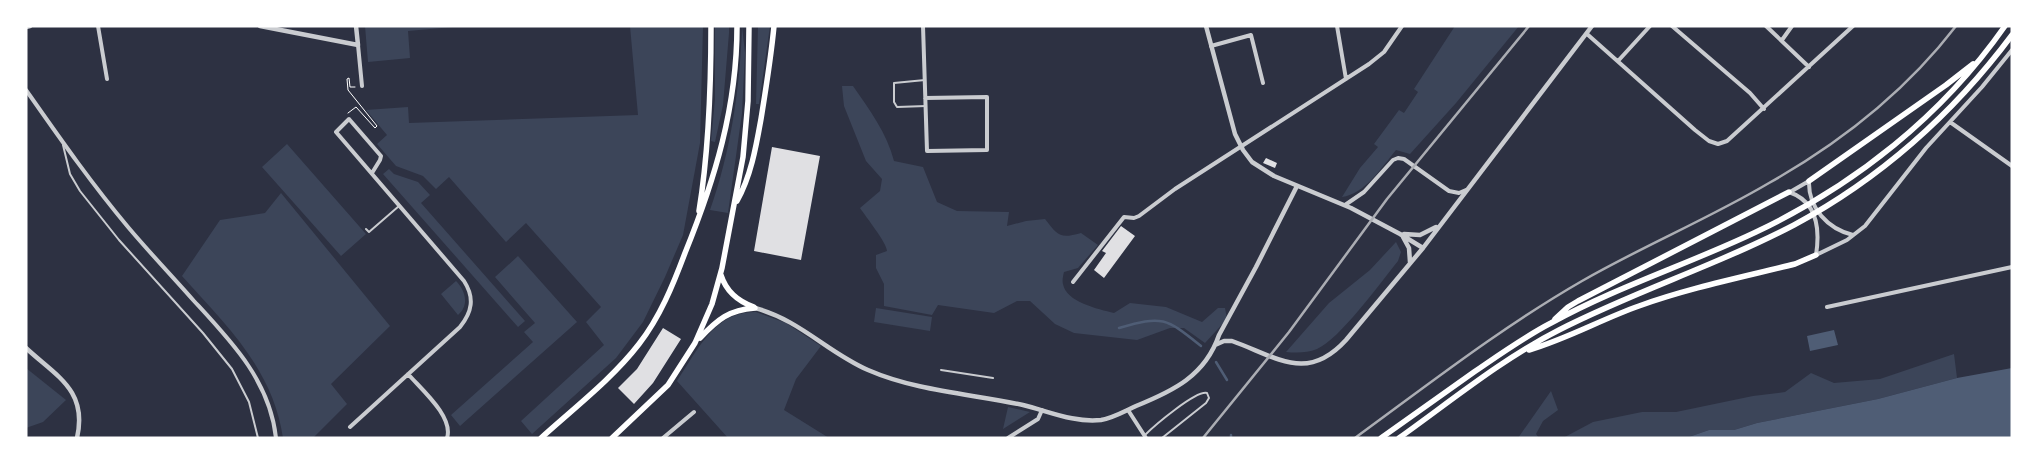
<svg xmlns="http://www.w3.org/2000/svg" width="2038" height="464" viewBox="0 0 2038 464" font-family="'Alegreya Sans',sans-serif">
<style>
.green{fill:#3c4559}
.water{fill:#4f5d75}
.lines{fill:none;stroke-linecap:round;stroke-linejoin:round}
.stream{stroke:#4f5d75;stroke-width:2.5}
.building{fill:#e0e0e3}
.path{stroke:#fff;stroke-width:1}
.service{stroke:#caccd0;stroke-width:2}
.minor{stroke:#caccd0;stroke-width:4}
.tertiary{stroke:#caccd0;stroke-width:4.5}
.primary{stroke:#fff;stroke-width:5.5}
.rail{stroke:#abadb3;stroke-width:2.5}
</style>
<rect width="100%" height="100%" fill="#2d3142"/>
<path class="green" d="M365,26H464L408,31L410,58L368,62Z
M630,26H703L700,143L683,235L665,277L643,322L616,358L532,434L521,421L604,345L586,322L601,307L526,223L506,242L449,177L436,189L423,176L396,166L377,144L387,135L366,110L408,107L409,123L638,115Z
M715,26H729V33L723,105L715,142L711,141L715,99Z
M742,26L745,53L742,113L728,213L710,210C731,151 740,88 742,26Z
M758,26H770L759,104H756Z
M1455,26H1519L1456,103L1410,154L1396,150C1382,167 1365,194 1342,197L1360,168L1378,147L1374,144L1399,110L1404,113L1418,92L1414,89Z
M842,86H853C869,109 887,133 894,161L923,167L937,202L957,211L1009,212L1007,226L1026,221L1045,219C1058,236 1060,239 1081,233L1098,245L1078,268L1064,272C1063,276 1062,281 1063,284C1066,302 1098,309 1114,313L1130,303L1166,307L1202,322L1218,308H1225L1227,319L1205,343L1184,328H1170L1137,340L1074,333L1055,324L1030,301H1017L994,313L938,305L932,315L884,306V284L876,268V255L887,251C887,243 866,217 860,208L880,191L882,179L866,161L844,106Z
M287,144L366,234L341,256L262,167Z
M389,169L394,174L418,182L430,195L421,203L525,321L518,327L383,174Z
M281,193L390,326L331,384L347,404L313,438H283C273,369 226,325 182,276L220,220L265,213Z
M1396,242L1401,252L1398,261C1380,283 1340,339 1317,349C1307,353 1297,353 1286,352L1329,303L1370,270Z
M518,256L577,322L460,426L451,415L533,342L524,332L535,323L495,277Z
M456,281C465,290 470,305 458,315L441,294Z
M876,308L932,317L930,331L874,322Z
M756,312L786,323L821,346L796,379L784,410L829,438H728L677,381C697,351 714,311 756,312Z
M1954,354L1957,378L1878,399L1757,423L1734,430H1709L1686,438H1563L1593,422L1642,412H1676L1753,396L1785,392L1811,373L1834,383L1880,379Z
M26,368L66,400L43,422L26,428Z
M1551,391L1558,410L1543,421L1536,434L1539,438H1518Z
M1008,407L1030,412L1003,429Z"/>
<path class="water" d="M1834,330L1838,345L1810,351L1807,336Z
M2012,368V438H1686L1709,430H1734L1757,423L1878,399L1957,378Z"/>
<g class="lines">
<path class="stream" d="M1119,328C1163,315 1166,318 1201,346
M1216,362L1227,380
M1231,435V438"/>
</g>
<path class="building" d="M772,147L820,156L801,260L754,251Z
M1266,158L1277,163L1275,168L1263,163Z
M1121,226L1135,236L1104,278L1094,270L1106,253L1102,251Z
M663,328L681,339L653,383L634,404L618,388L637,369Z"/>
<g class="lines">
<path class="path" d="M348,113L356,107L375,128L377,126L348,90L347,79L349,78L350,87H355"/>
<path class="service" d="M925,80L894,83V102L897,107L926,106
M63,145L70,174L80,191L119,240L203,333L232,369L249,402L258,438
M366,229L369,232L399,206
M941,370L993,378
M1145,435C1154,426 1196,390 1207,393L1209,398L1206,403L1162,438"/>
<path class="minor" d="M98,26L107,79
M923,26L927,151L987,150V97L925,98
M1337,26L1346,79
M1672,26L1750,93L1764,109
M1766,26L1809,67
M1587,34L1695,130L1709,141L1718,144L1727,141L1853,26
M1782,40L1792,26
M358,45L362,86
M1211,46L1251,35L1263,83
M1618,61L1650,26
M26,90C59,137 91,183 128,227C149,252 172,276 194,301C231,341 270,381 276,438
M1950,122L2012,166
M1809,181C1808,208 1828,229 1853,235
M1789,192C1818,202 1820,230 1816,255
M1790,192L1809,181
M1345,205L1364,192L1393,160L1398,158L1404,159L1449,191L1459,193L1466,190
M1816,255L1847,240L1865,226L1926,148L1982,87L2012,50
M1073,282L1124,217L1134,218L1139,216L1175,189L1369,64L1384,52L1402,26
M1827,307L2012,267
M408,374C421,389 454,417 447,438
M1128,410L1146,438
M350,427L460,327C472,312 475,298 464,281L336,132L349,119L381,156L380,160L372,173
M663,438L694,412
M1008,438L1038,419L1042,410"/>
<path class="tertiary" d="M260,26L358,45L356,26
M1206,26L1235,134L1243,150L1252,162L1274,176L1351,208L1400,234L1423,248
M26,27L30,26
M1404,234L1420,235L1436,227
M1403,237L1409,248L1410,262
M755,308C800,320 827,352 868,370C916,391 972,394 1023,405C1048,411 1074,423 1101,420C1113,418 1125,411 1136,406C1173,391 1205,376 1219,335L1256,267L1297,186
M1215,345L1224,341H1232C1277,357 1307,383 1346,340L1423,248L1592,26
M26,348C56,376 88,390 77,438"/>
<path class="primary" d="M1809,181L1946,85L1973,64
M737,201C751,176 756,147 761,119C766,88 771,58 774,26
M699,211C709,150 711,88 711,26
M721,275C726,291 737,301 754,307
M1555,319L1568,307L1578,301L1789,192
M700,338C718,319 729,310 755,308
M1529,350C1567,339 1602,319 1639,306C1689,288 1743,277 1795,264L1816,255
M541,438C574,408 612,379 639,344C660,317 673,285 685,253C715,179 737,107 737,26
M612,438L668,385L695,343L712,304L722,268L743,157L748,101L749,26
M1381,438C1412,416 1443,394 1474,372C1499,355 1524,337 1551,323C1616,287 1689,264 1756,232C1855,185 1942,116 2005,26
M1399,438C1451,401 1502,359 1559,330C1635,291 1718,265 1794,225C1881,178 1953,114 2012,35"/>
<path class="rail" d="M1203,438L1289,332L1387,199L1529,26
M1355,438C1429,384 1502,327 1582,281C1643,246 1708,219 1769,183C1840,143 1906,91 1956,26"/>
</g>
<rect width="2038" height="464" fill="none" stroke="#ffffff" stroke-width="55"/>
</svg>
